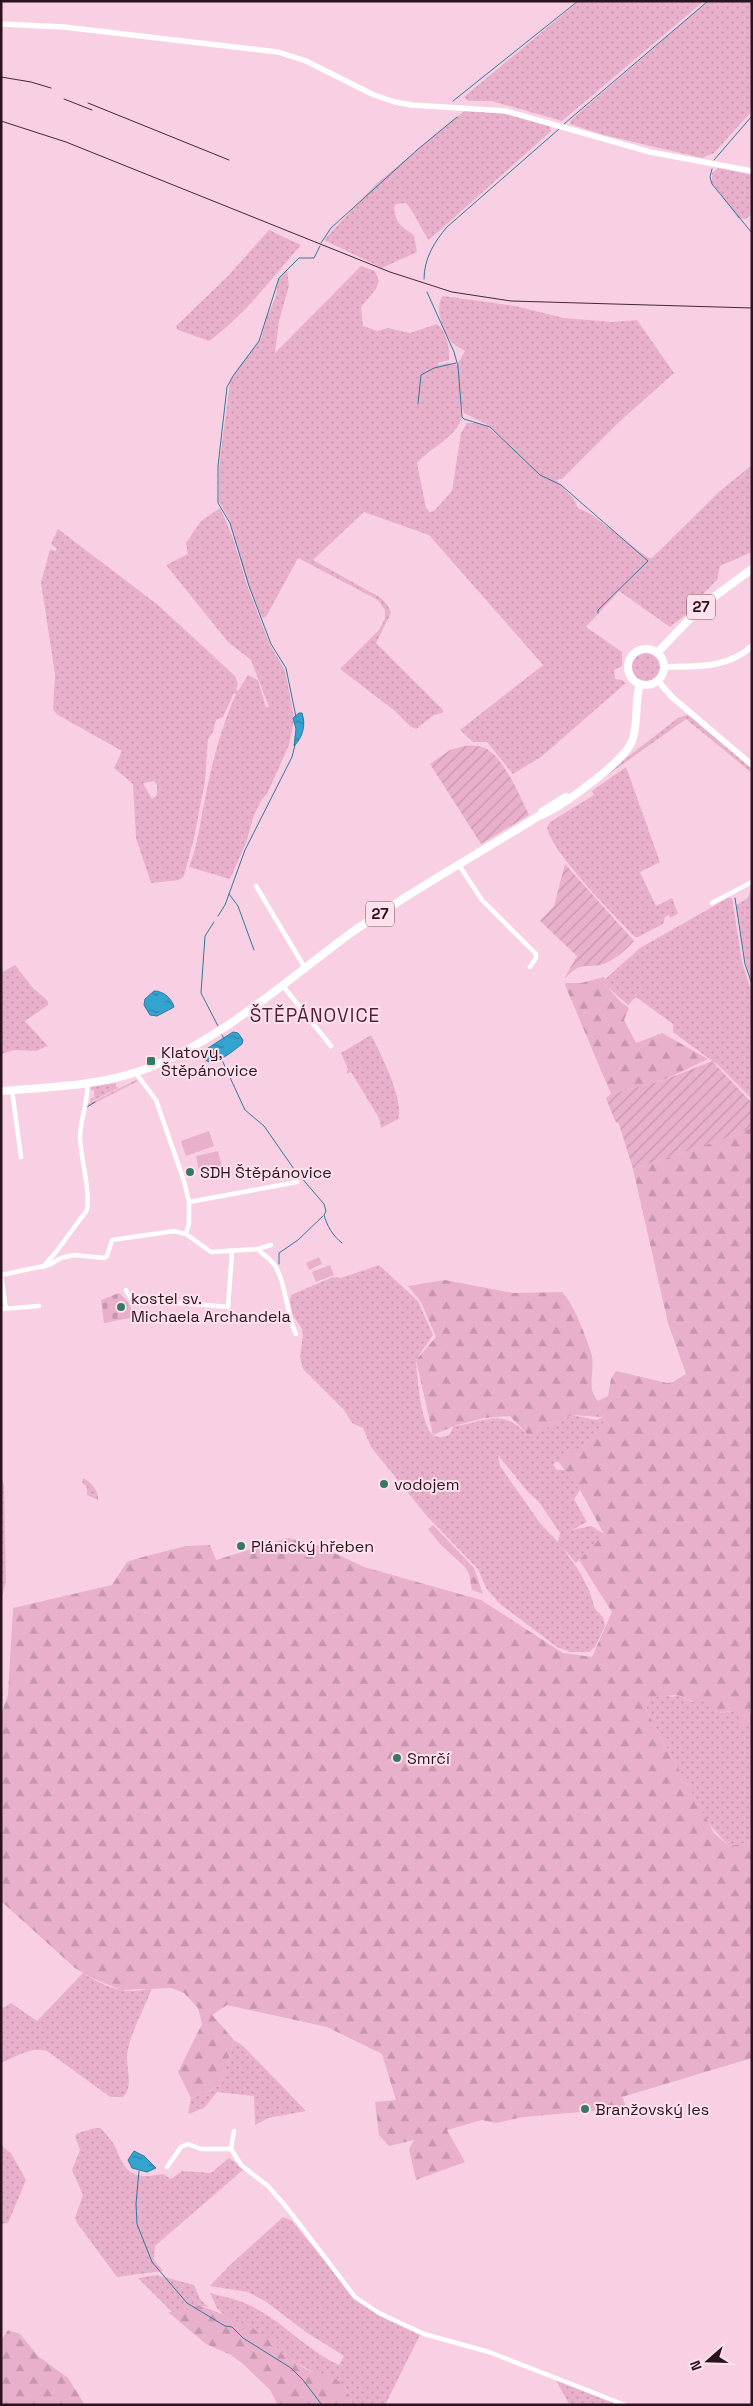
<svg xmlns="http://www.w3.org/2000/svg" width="753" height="2406" viewBox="0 0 753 2406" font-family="'Space Grotesk',sans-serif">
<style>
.grass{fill:url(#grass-dots);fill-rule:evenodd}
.forest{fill:url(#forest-firs)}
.cemetery{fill:url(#cemetery-stones)}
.garden{fill:url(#garden-furrows)}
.pitch{fill:#e8b0cb}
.water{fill:url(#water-ripples);stroke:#30789b}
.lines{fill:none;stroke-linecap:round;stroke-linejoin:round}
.stream{stroke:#30789b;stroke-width:1}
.minor{stroke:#fff;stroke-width:4.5}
.tertiary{stroke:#fff;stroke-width:5.5}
.secondary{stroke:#fff;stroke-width:6}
.primary{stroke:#fff;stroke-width:8}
.rail{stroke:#412835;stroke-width:1}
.poi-dot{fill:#3a7762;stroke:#fde2ee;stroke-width:2}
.labels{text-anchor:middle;stroke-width:4;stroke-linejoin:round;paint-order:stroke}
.shield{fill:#fde2ee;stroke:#69515d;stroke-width:1}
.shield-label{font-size:15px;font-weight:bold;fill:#2a131f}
.poi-label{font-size:16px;fill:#2a131f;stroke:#fde2ee;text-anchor:start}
.quarter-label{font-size:19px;letter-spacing:1px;fill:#511d3a;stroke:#fde2ee}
</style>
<defs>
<pattern id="grass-dots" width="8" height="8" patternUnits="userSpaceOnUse" patternTransform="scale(1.25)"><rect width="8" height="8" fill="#e8b0cb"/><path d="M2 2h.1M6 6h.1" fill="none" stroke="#c796ae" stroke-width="1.8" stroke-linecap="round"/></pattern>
<pattern id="forest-firs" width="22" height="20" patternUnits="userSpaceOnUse" patternTransform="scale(1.25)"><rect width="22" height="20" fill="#e8b0cb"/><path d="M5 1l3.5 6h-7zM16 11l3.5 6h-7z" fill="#c796ae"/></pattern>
<pattern id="cemetery-stones" width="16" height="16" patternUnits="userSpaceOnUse" patternTransform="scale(1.25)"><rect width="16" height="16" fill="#e8b0cb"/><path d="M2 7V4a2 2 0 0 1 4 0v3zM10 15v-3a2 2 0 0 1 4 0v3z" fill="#c796ae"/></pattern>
<pattern id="garden-furrows" width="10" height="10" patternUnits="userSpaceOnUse" patternTransform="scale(1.25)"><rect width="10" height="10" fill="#e8b0cb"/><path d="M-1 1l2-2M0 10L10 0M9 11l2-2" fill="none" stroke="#c796ae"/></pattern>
<pattern id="water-ripples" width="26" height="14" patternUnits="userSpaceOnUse" patternTransform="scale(1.25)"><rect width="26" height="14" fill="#33a4d0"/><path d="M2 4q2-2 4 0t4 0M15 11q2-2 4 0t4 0" fill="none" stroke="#2b84a8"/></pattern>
</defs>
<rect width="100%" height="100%" fill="#f9d0e3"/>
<path class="grass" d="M579,1H704L562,121L492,101H468L464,97Z
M708,1H752V111L714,153L702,158L604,135L570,124L571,120Z
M467,109L499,112L550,126L551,131L429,240C420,229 415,212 406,203L396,204L394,208C397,225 401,226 414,235L417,252L382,268L324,240L376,184Z
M718,168L752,175V214L746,219L738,218L712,183V173Z
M269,230L301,245C272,278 245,315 209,341L178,330L176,326L228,276Z
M361,266L375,271L379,281L376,289L361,307L363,326L377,331L388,328L410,333L437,324C447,332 450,348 449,360L438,363V365L448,363L457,365L465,351C462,349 458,347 455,345C444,337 433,306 443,296L515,306L564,318L612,322L637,320L674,373L617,424L562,479L556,480L573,498L578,508L591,514L648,558H652L720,491L752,465V552L720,566L717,580L693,604L688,613L670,627L619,591L586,627L622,652V666L614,670L615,679L622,680L626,683L541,757L513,774L487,742H473L460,730L543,665L429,535L364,512L313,560L381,598L388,606L391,613L376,643L443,710L442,713L434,715L416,729L410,726L395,711L340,669L379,630L385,618V610L378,600L298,558L266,617L262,618L246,578L229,519L219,502V466L230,382L238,368L261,339L267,317L276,296L278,280L287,270L289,286L279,321L275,353ZM461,404L464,413L486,424L515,450L485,425L480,423H467L461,433L452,491L434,511L430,512L426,508L417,463C429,449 457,436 461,419C462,414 460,407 461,404Z
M220,508L233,538L247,585L270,645L285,670L291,701L294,720L289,745L267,794L262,799L254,815L246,843L230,879L189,867C198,845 200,822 205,799C212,762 221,728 236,694L234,693L223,717L216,720L213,732L208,739L205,781L194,838L184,876L179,880L151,883L136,838L133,784L114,768L122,751L58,715L53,710L55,674L41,583L50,549L55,551L57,549L51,544L58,529L158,605L235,676L238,684L236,689L238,691L248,675L258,680L266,708L269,707L251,660L228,642L166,565L188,554L186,543L201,521ZM154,781L157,785V795L152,799L143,783Z
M632 667a14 14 0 1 1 28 0a14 14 0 1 1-28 0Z
M687,715L693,718L752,768V773L686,719L567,804L678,718Z
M626,767L660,862L640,872L656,906L672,898L678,914L670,918L669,915L665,917L663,924L638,937H635C614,915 553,854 547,828L550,822L594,795L592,791Z
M752,886V981L746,964L736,905L748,898Z
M728,898H732L742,962L752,994V1099L719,1066L673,1032V1024L636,997L628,1005L602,982L640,948Z
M15,965L33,988L48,1001V1005L25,1021L48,1046L36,1051L14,1050L1,1054V973Z
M371,1035C380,1052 405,1102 398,1119L381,1128L379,1118L351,1072L346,1074L348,1069L341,1053Z
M136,1080L138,1081L87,1107L88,1104Z
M116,1083V1087L118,1088L90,1102L91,1098H94V1090H91V1087Z
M379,1265L418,1301L433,1335L416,1360C417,1375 421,1425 432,1434C437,1439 445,1437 450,1434L454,1426C488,1422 500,1406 529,1436L572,1415L596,1420L603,1417L605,1421L582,1447L553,1464L557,1470H565L580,1490L574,1499L587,1522L572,1530L591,1526L604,1534L576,1563L562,1547L579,1571L589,1590L595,1609L603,1617L605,1626L595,1647L589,1652H570L557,1647L500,1604L486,1588L478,1569L426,1515L371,1447L363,1428L352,1423L344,1410L303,1369L300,1357L303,1335L302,1329L293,1315L290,1301L291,1295L333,1277L341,1278ZM498,1455L528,1492L539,1502L560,1533L558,1541L560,1544L540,1523L500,1466Z
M1,1477L4,1485L6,1582L1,1600Z
M83,1478C91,1482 99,1491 98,1500L87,1495V1488L82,1482Z
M666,1695L672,1697L678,1695L692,1702H702L706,1699L721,1713L734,1711L751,1714L752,1712V1842L729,1846L708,1823L646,1710L650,1697Z
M83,1973C105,1987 127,1996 152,1988C144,2010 130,2032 127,2055C126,2067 134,2087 123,2097H110L47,2051C31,2046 15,2057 1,2063V2009L11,2003L37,2021Z
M234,2040L243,2046L306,2111L268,2118L255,2125L254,2096L217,2092L204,2108L188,2114L191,2098L221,2085Z
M95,2128H101C106,2135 114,2142 117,2151C127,2176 136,2179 163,2174L171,2179L182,2171L211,2173L229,2158L244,2169L155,2246L154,2260L163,2271L117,2277L77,2223L75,2218L83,2195L72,2170L80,2150L75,2136L78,2133Z
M1,2143L4,2148L11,2153L26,2180L8,2223L1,2224Z
M283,2217L291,2220L355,2297L386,2319L420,2335L385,2405H353L346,2389L287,2358L268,2338L254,2329L227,2318L217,2308L210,2293C225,2297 241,2300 255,2308C284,2323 308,2351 339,2365L344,2356L306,2332L265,2301L248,2292L210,2286L230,2265Z
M157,2275L194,2285L200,2299L208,2307L203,2306L173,2313L138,2278Z
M554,2377L620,2401L618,2405H572L568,2402Z"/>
<path class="forest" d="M604,977L605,979L602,982C612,991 617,1000 629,1008L624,1020L636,1043L662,1033L708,1059L664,1080L611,1094L565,985L566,983H581Z
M752,1127L750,1723L741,1725L738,1713L734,1711L715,1713L706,1700L698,1704L678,1695L650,1697L646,1710L714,1833L729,1846L752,1842V2058L622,2097L627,2108L523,2117L496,2123L482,2120L447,2130L465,2162L416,2180L409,2149L414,2140L389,2146L379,2135L375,2102L396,2100L382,2054L327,2027L227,2005L212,2015L234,2040L221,2085L191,2098L178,2072L202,2024L198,2008L184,1993L171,1988L121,1990L90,1977L75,1968L1,1901V1715L8,1695L13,1608L112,1585L127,1562L135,1559L186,1546L210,1545L216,1560L288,1538L317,1545L364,1567L481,1600L563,1653L592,1657L612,1612L579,1560L604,1534L580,1490L557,1460L582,1447L605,1421L603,1417L572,1415L529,1436L510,1416L484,1418L454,1426L433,1435L416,1360L436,1337L421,1302L408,1286L445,1280L513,1293L562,1292C573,1302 588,1341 592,1356C595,1371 586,1389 598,1401L608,1396L611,1379L616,1371L667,1383L673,1382L686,1374L668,1323L633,1169L738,1134Z
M433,1525L474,1568L483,1594L472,1590L469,1574L465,1567L441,1545L428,1529Z
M194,2305C207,2306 256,2328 267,2337C274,2342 279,2350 285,2356C288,2358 304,2368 308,2370C318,2375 331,2374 340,2382C346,2388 350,2397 353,2405H278L270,2390L243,2364L231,2355L206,2344L168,2312H176L179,2307Z
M8,2330L20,2334L38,2356L68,2378L85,2405H1V2341Z"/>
<path class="cemetery" d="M119,1293L128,1302L135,1317L104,1323L101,1300Z"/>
<path class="garden" d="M464,746C471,745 480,745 487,749C504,759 521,798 529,815L481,844L430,764L450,750Z
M565,864L634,941C626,950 617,958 606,963C584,971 585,958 564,979L577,956L540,921L554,906Z
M712,1061L752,1103V1127L738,1134L633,1169L619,1124L615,1121L606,1098L611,1094L664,1080Z"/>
<path class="pitch" d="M209,1131L214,1146L186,1156L181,1141Z
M218,1151L223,1170L200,1175L196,1156Z
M319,1257L322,1264L309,1270L306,1263Z
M330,1265L334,1275L316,1282L312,1272Z"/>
<path class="water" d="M299,713H302C306,725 303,737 294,746L296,729L293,718Z
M154,991C164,991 172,999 174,1007L157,1016L150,1015L144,1005L145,999Z
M233,1032L238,1033L243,1040L242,1044C234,1050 206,1075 202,1053L205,1050Z
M134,2151L144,2156L156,2168L147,2172L132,2168L128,2160Z"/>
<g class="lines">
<path class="stream" d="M453,101L578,1
M564,124L708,1
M714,160L752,116
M712,169L710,177L712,184L752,233
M321,243L331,228L417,150L457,117
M424,279C424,259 434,242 447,227L559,129
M427,292L454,352L458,366L462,417L464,419L490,427L540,475L561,485L648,561L598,610V613
M418,404L421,375L434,368L456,363
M296,717L286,668L271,644L249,586L230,523L218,503V466L227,387L233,376L259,341L279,278L299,258H314L320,246
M229,894L238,906L254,950
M735,898L745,964L752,984
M218,916L225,905L245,850L292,757L295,745
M214,922L205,936L201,993L218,1026
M222,1035L224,1039
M222,1060L245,1110L264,1126L294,1169L324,1204L326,1211L324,1215C327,1226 333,1236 342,1243
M87,1107L95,1102
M279,1264V1253L298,1240L323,1216
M1,1695H2
M139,2171L136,2204L137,2224L152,2262L187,2303L225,2326L232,2327L243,2338L291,2368L303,2380L322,2405"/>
<path class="minor" d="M459,865L482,900L536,954V958L530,967
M256,886L305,968
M712,903L752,882
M283,986L331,1046
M135,1072L156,1100L184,1181L189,1202V1223L186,1234
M12,1090L21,1157
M189,1202L297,1182
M258,1249C264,1256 273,1260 277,1269C287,1289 286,1314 296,1334
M43,1267L56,1252L87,1210C90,1186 81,1161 80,1137C80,1118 89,1102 87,1083
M1,1275L49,1265L61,1258L74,1255L104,1258L107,1256L112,1240L174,1231L186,1234L211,1252L258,1249L271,1245
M1,1275L6,1309
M126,1290L131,1299L228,1307L232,1252
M1,1309L39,1306
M231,2149L241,2165L268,2186L288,2209L355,2297L379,2313L424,2334L489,2352L625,2405
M167,2167L181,2147L188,2144L201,2149H231L234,2131"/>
<path class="tertiary" d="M1,24L64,27L278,52L306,61L374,95L395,102L412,105L506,111L650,152L752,171"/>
<path class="secondary" d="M664,667C696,666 727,669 752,646
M658,681L672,697L752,765"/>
<path class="primary" d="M628 667a18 18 0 1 1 36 0a18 18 0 1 1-36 0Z
M657,653L703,605L752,569
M542,812L566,797
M1,1091C49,1087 98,1086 143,1070C222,1040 284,982 351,933C411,891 475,856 537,817C559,809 624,762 632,741C639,723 634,703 640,684"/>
<path class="rail" d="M1,77L31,82L51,88
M64,99L92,110
M88,103L229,160
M1,121L66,142L390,272L452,292L511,301L752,308"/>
</g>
<g class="poi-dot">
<rect x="146" y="1056" width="10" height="10" rx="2.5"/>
<circle cx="190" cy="1172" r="5"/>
<circle cx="121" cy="1307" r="5"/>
<circle cx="384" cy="1484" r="5"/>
<circle cx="241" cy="1546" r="5"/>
<circle cx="397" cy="1758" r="5"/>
<circle cx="585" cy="2109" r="5"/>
</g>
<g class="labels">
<g class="shield">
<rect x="687" y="594.5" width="28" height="25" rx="4"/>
<rect x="366" y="901.5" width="28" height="25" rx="4"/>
</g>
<g class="shield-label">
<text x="701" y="612">27</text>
<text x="380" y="919">27</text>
</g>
<g class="poi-label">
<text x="161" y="1058">Klatovy,<tspan x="161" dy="18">Štěpánovice</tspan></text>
<text x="200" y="1178">SDH Štěpánovice</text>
<text x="131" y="1304">kostel sv.<tspan x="131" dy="18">Michaela Archandela</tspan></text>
<text x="394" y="1490">vodojem</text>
<text x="251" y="1552">Plánický hřeben</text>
<text x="407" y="1764">Smrčí</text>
<text x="595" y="2115">Branžovský les</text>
</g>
<g class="quarter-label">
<text x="315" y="1022">ŠTĚPÁNOVICE</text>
</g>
</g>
<rect width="753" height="2406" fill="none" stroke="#2a131f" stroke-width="5"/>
<g transform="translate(708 2361) rotate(250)" stroke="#fde2ee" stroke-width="4" paint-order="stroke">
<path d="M0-4L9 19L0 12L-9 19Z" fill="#2a131f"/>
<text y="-8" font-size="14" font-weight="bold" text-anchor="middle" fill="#2a131f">N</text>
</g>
</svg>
